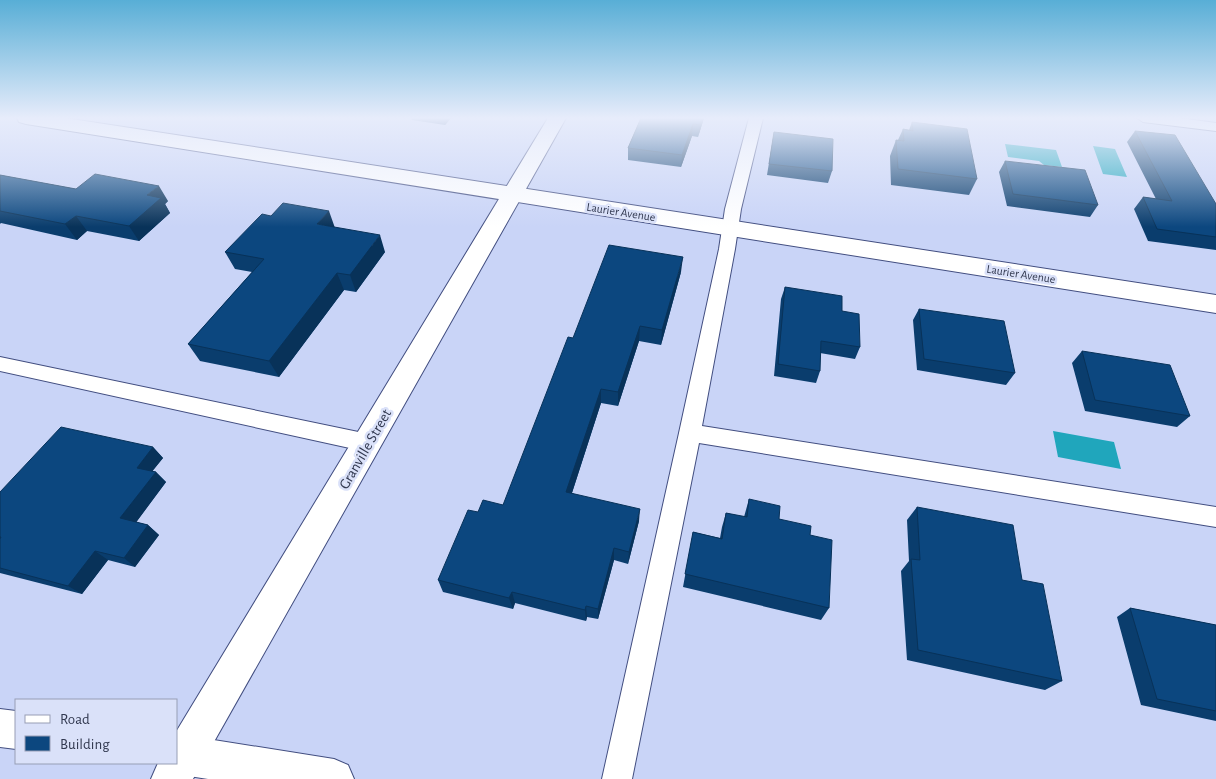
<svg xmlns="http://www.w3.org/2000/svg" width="1216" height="779" viewBox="0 0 1216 779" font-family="'Alegreya Sans',sans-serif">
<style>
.water{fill:#20a6bc}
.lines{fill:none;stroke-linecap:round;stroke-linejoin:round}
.lane-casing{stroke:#424e80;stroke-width:2}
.street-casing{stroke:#424e80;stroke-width:2}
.highway-casing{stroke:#424e80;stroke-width:2}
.lane{fill:#fff;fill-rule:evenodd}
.street{fill:#fff;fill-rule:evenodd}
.highway{fill:#fff;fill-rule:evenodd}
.wall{fill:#0a3d6d}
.shaded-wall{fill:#083259}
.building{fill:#0c477f;stroke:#083259}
.labels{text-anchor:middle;stroke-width:5;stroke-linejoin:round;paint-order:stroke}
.far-street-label{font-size:12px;fill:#323950;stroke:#dae1f9}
.street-label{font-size:15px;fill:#323950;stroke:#dae1f9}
</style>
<rect width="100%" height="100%" fill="#c9d4f7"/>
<path class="water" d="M1005,144L1056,150L1062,167L1044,165L1039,161L1008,157Z
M1093,146L1115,149L1127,177L1103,174Z
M1053,431L1114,442L1121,469L1058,457Z"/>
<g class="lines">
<g class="lane-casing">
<path id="lane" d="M749,118H763L741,209L735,249L702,426L1216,507V527L699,443L632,779H602L679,433L719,249L725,209Z
M1137,118H1179L1216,123V131L1143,122Z
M0,357L368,434L376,437L379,443L376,449L368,452L0,371Z"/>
</g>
<g class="street-casing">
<path id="street" d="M17,118H65L1216,295V313L26,124L19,122Z
M0,709L16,711V749L0,747Z
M176,734L334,759L348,765L354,779H208L176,774L162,768L160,763H176Z"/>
</g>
<g class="highway-casing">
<path id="highway" d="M548,118H566L193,779H151L158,763H176V732Z"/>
</g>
<use href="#lane" class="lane"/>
<use href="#street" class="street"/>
<use href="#highway" class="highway"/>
</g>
<path class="wall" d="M411,118H451L445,125L412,120Z
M641,118H704L698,137L692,136L681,167L628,160V148Z
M912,122L977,179L969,195L891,185L890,156L896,140H898L903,129L909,130Z
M1135,131L1216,204V250L1148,241L1134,209L1143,197L1156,199L1127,142Z
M774,132L832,171L828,183L767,175Z
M1005,161L1098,205L1090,217L1007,206L999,172Z
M0,175L76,189L168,201L165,204L170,213L139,241L87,231L77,240L1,223L0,224Z
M335,228L385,252L356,292L344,290L279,377L200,361L188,344L252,272L235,269L225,252Z
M681,272L661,345L639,341L618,406L601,403L572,493L639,521L628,564L614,560L598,619L587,617L586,621L515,603L513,609L443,592L438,580L478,512L503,505Z
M785,287L842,311L860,347L855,359L820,353V371L816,383L774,376L781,299Z
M919,309L1015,373L1006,385L917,370L913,320Z
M1082,351L1190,416L1177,427L1085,411L1072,363Z
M153,447L163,458L152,471L156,472L166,482L136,522L148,525L159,535L135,567L108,560L82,594L0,573V492Z
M749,499L779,519L810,535L829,608L821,620L683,587L693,532L720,538L722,527L726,513L744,517Z
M917,507L1022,580L1062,681L1045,690L907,660L901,571L909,561L907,520Z
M1130,608L1216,625V721L1141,705L1117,617Z"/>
<path class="shaded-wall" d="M444,118H451L445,125Z
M702,118H704L698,137L700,125Z
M693,124L692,136L681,167L682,155Z
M159,186L168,201L165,204L170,213L139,241L129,226L147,195Z
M329,211L335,228L317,224Z
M76,216L87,231L77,240L65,224Z
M380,235L385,252L356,292L350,275Z
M683,257L681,272L661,345L662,330Z
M337,273L344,290L279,377L269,361Z
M640,326L639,341L618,406V392Z
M601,389V403L568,505L566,492Z
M153,447L163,458L147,478L137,468Z
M156,472L166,482L132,528L120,518Z
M640,509L639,521L628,564L629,552Z
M148,525L159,535L135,567L124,558Z
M614,548V560L598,619V609Z
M95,551L108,560L82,594L68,586Z
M512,592L515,603L513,609L509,598Z
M586,606L587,617L586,621L585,610Z"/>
<path class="building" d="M641,118H702L700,125L693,124L682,155L628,148Z
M912,122L967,129L977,179L898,169L896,140L904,141L903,129L913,131Z
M1135,131L1175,135L1216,204V237L1157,229L1143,197L1172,201Z
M774,132L833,139L832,171L769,164Z
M1005,161L1085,170L1098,205L1013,194Z
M95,174L159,186L147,195L161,198L129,226L76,216L65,224L0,211V175L76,189Z
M283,203L329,211L317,224L380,235L350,275L337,273L269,361L188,344L264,259L225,252L262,214L271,216Z
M609,245L683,257L662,330L640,326L618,392L601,389L566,492L640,509L629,552L614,548L598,609L586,606L585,610L512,592L509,598L438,580L468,510L478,512L483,500L503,505L568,337L573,338Z
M785,287L842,296V311L859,314L860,347L821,341L820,371L778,364Z
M919,309L1004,321L1015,373L924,359Z
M1082,351L1170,365L1190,416L1095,400Z
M61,427L153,447L137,468L156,472L120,518L148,525L124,558L95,551L68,586L0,568V539L1,537H0V492Z
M749,499L780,506L779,519L811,526L810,535L832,540L829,608L685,574L693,532L722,539L726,513L747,517Z
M917,507L1013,525L1022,580L1043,584L1062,681L918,650L911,559L920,560Z
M1130,608L1216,625V711L1157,699Z"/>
<linearGradient id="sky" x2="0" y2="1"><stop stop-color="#58aed6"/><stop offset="0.52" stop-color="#e7ecfb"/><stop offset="1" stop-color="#e7ecfb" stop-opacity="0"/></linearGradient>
<rect width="1216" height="227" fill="url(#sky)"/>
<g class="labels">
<g class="far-street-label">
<text transform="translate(621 212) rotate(9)" y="4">Laurier Avenue</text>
<text transform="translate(1021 274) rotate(9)" y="4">Laurier Avenue</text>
</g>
<g class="street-label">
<text transform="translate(365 449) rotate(-60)" y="5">Granville Street</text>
</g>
</g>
<rect x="15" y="699" width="162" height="65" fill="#dae1f9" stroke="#979eb5"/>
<rect x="25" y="715" width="25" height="8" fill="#ffffff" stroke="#979eb5"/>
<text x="60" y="724" font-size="15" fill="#323950">Road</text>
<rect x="25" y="736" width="25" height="15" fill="#0c477f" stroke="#979eb5"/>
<text x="60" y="749" font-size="15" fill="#323950">Building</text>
</svg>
